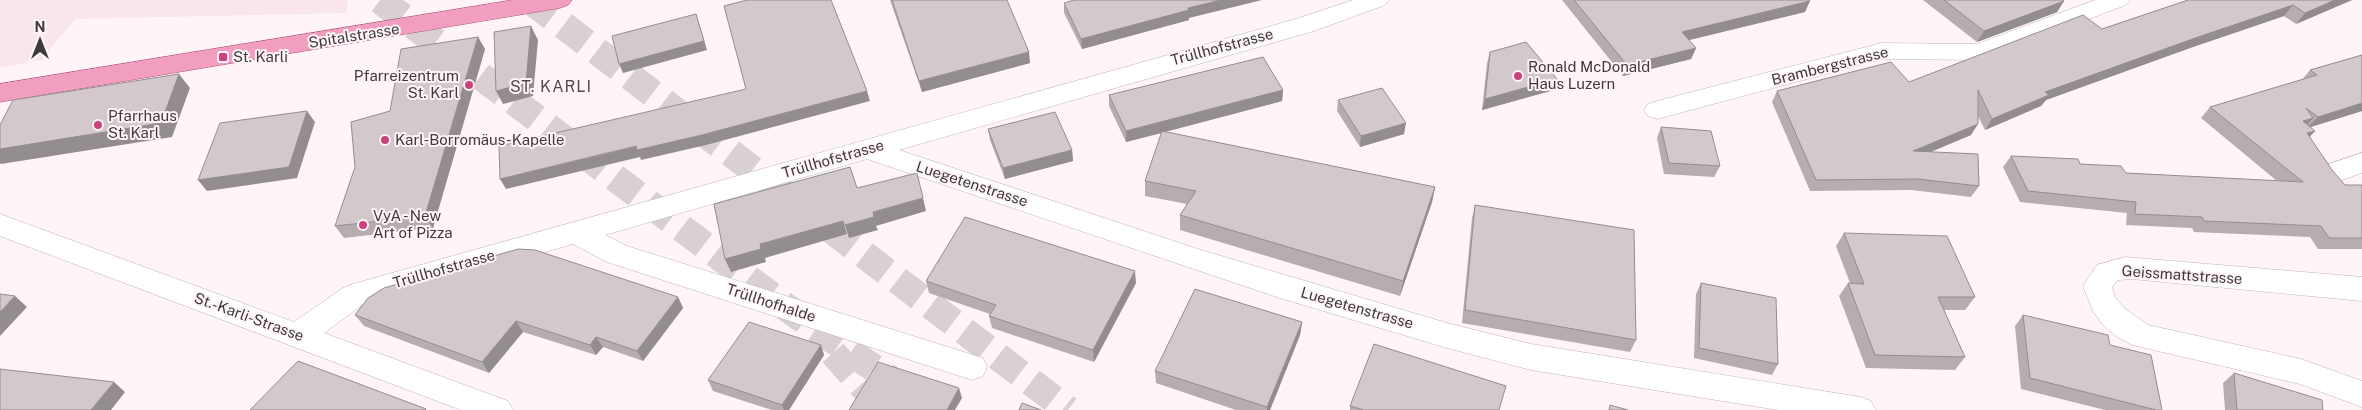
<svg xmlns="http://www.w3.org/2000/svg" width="2362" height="410" viewBox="0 0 2362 410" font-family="'Public Sans',sans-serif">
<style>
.built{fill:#f8e6eb}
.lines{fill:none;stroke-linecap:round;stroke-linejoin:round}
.highway-tunnel{stroke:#d8d0d2;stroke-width:28;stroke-dasharray:28 14;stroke-linecap:butt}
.minor-casing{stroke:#beb4b7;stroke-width:1}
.major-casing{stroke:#ad5177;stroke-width:1}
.minor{fill:#fff;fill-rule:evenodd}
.major{fill:#f29ec1;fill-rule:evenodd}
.wall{fill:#b5adaf}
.shaded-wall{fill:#948d8f}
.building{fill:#d3c9cc;stroke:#948d8f}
.poi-dot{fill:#cb427e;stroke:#fff5f8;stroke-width:2}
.labels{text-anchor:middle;stroke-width:4;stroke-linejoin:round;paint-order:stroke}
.street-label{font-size:15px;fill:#3e3a3b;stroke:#fff5f8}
.poi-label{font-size:15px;fill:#3e3a3b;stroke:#fff5f8;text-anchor:start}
.neighbourhood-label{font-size:16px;letter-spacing:1px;fill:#52494c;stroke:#fff5f8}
</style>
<rect width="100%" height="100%" fill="#fff5f8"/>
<path class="built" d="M0,0H348L346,13L75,19L41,60L0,68Z"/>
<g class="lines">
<path class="highway-tunnel" d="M380,0L798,316L935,410
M530,0L1068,410
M833,353L884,410"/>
<g class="minor-casing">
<path id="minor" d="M1353,0H1389L1385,5L1314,31L899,150L1201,250L1447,323L1531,344L1860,397L1871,401L1876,410H1778L1531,370L1447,348L1280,298L867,159L605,235L627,246L983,358L987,367L983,376L972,380L607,262L573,244L362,305L324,333L508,401L513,410H461L0,236V214L294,322L343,288L353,284L1296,19Z
M2095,0H2130L2126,5L1980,60L1882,59L1657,119L1648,116L1644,110L1648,104L1657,101L1882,43L1977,44Z
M2362,153V173L2333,183L2323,180L2320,173L2323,166Z
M2125,257L2362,277V301L2132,279L2118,280L2112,287L2115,297L2124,308L2148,325L2301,359L2362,381V407L2300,384L2132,345L2116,336L2103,325L2093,311L2083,286L2097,265Z"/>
</g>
<g class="major-casing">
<path id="major" d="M513,0H572L568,5L560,8L0,102V84Z"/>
</g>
<use href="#minor" class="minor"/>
<use href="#major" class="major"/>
</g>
<path class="wall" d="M890,0H1007L1030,63L922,92Z
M1562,0H1809L1805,12L1689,40L1696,48L1691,59L1623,76Z
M1923,0H2063L2064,1L2057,12L1977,42Z
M2188,0H2352L2296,24L2284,16L2190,48L2046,100L2041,106L1985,130L1978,116L1971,135L1931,152L1979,186L1971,197L1911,190L1810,191L1772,102L1777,91L1909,82L2102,29Z
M1064,3L1189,18V20L1082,49L1064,13Z
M478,37L485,49L433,228L344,238L335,226L390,111Z
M1490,52L1554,90L1482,110L1487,63Z
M2362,55V111L2311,127L2309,137L2332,170L2345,185H2362V249H2318L2310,237L2194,232L2192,228L2126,225L2127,213L2020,202L2003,167L2011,156L2080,164L2126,173L2277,181L2201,118L2210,107L2302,80L2310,70Z
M1283,90L1282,101L1165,132L1435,187L1432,202L1400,296L1180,230V215L1187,204L1145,196V181L1162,133L1126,142L1109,106V95Z
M1338,100L1404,134L1360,147L1337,111Z
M1661,127L1720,166L1714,177L1664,174L1657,138Z
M988,129L1072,150L1073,161L1005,179L990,140Z
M1475,205L1636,340L1630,352L1462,323L1472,218Z
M1844,233L1975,297L1965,310H1944L1965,357L1955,370L1866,368L1839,296L1848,283H1850L1836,246Z
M926,281L1136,283L1094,362L992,328L989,316L990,314L929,293Z
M1701,283L1778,364L1772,375L1694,358L1696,294Z
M678,297L683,308L643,361L603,347L596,355L523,332L489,373L364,326L355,315Z
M2023,315L2110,345L2162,410H2105L2021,389L2015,326Z
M1302,322L1300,335L1270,410H1236L1156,383L1155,371Z
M821,345L824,355L789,410H772L713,391L708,380Z
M2234,373L2323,410H2225L2223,383Z
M1350,406L1499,410H1350Z"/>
<path class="shaded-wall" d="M1221,0H1262L1189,18V20L1082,49L1081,39L1188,8Z
M2335,0H2352L2296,24L2305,13Z
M1810,1L1805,12L1677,43L1682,32Z
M2064,1L2057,12L1977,42L1984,31Z
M2293,5L2284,16L2190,48L2046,100L2041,106L1985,130L1992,119L2045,92L2198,37Z
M696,14L707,50L623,73L619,64Z
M531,26L538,40L533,96L503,104L496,91Z
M478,37L485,49L433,228L425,216Z
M1696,48L1691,59L1623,76L1627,65Z
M1029,52L1030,63L922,92L919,81Z
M179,74L190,88L172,137L1,164L0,163V149Z
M1557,79L1554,90L1482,110L1485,99Z
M1283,90L1282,101L1126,142V131Z
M867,91L870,101L706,145L641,160L640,157L506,189L500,179Z
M2362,103V111L2307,128L2318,117Z
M307,111L315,122L297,178L207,191L198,180Z
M2313,118L2303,129V121Z
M1406,123L1404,134L1360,147L1361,136Z
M1978,124L1971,135L1906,162L1913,151Z
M2315,131L2305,142L2307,133Z
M1072,150L1073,161L1005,179L1003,168Z
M1435,187L1432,202L1400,296L1403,281Z
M923,198L926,211L876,226L878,230L849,238L845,225L873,212Z
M843,221L847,234L765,258L766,262L731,272L725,259L760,244Z
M1135,271L1136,283L1094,362L1093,350Z
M15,296L27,307L0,336V312Z
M678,297L683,308L643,361L637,351Z
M516,321L523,332L489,373L482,362Z
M1302,322L1300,335L1270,410H1267V407Z
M596,337L603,347L596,355L590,345Z
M821,345L824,355L789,410H784L782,405Z
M114,382L125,392L111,410H91Z
M959,388L962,398L955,410H947Z"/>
<path class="building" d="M747,0H831L867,91L702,135L637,150L636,146L500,179L499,146L746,89L724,6Z
M892,0H1007L1029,52L919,81Z
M1074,0H1221L1188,8L1189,10L1081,39L1064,3Z
M1574,0H1809L1810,1L1682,32L1696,48L1627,65Z
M1944,0H2063L2064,1L1984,31Z
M2188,0H2335L2305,13L2293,5L2198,37L2045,92L2049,95L1992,119L1978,90V124L1913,151L1978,154L1979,186L1918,179L1816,180L1777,91L1891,62L1909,82L2083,15L2102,29Z
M696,14L704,41L619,64L612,36Z
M531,26L526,83L496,91L494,32Z
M478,37L425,216L335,226L355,167L351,122L390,111L401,49Z
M1526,42L1557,79L1485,99L1490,52Z
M2362,55V103L2318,117L2306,108L2313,118L2303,121L2315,131L2307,133L2332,170L2345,185H2362V238H2329L2321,226L2204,221L2202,217L2135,214L2136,202L2028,191L2011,156L2078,159L2080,164L2121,166L2126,173L2303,182L2210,107L2317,75L2310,70Z
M1263,57L1283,90L1126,131L1109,95Z
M179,74L161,123L0,149V125L13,100Z
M1382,88L1406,123L1361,136L1338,100Z
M307,111L289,167L198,180L220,123Z
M1055,112L1072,150L1003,168L988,129Z
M1661,127L1711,131L1720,166L1669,163Z
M1162,131L1435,187L1403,281L1180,215L1196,191L1145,181Z
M850,167L857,188L917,173L923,198L873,212L874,217L845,225L843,221L760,244L761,249L725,259L714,204Z
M1475,205L1634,230L1636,340L1465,310Z
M965,217L1135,271L1093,350L989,316L996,305L926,281Z
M1844,233L1947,236L1975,297H1938L1965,357L1875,355L1848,283L1864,284Z
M518,249L535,250L678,297L637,351L596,337L590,345L516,321L482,362L355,315L368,298L384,288Z
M1701,283L1776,298L1778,364L1699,348Z
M1195,289L1302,322L1267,407L1155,371Z
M0,294L15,296L0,312Z
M2023,315L2108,335L2110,345L2151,355L2162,410H2156L2030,378Z
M749,322L821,345L782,405L708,380Z
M1374,344L1506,386L1499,410H1364L1350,406Z
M298,361L426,409L425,410H250Z
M878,362L959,388L947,410H849Z
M0,369L114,382L91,410H0Z
M2234,373L2322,400L2323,410H2237Z
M1022,403L1041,410H1019Z
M1610,405L1628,410H1609Z"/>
<g class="poi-dot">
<rect x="218" y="52" width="10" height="10" rx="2.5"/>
<circle cx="1518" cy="76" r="5"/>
<circle cx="469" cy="85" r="5"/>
<circle cx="98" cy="125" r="5"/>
<circle cx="385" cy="140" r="5"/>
<circle cx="363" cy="225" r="5"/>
</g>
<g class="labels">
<g class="street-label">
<text transform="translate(354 36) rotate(-9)" y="5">Spitalstrasse</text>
<text transform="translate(1222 47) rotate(-15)" y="5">Trüllhofstrasse</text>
<text transform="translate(1830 66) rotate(-14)" y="5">Brambergstrasse</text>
<text transform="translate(833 159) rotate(-16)" y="5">Trüllhofstrasse</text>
<text transform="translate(972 184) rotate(18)" y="5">Luegetenstrasse</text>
<text transform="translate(444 269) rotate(-16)" y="5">Trüllhofstrasse</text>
<text transform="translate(2182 275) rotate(4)" y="5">Geissmattstrasse</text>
<text transform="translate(771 303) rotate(18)" y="5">Trüllhofhalde</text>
<text transform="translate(1357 308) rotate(16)" y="5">Luegetenstrasse</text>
<text transform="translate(249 317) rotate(20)" y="5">St.-Karli-Strasse</text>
</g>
<g class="poi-label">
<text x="233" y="62">St. Karli</text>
<text x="1528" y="72">Ronald McDonald<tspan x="1528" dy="17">Haus Luzern</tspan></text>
<text x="459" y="81" text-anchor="end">Pfarreizentrum<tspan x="459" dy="17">St. Karl</tspan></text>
<text x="108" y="121">Pfarrhaus<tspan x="108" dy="17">St. Karl</tspan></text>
<text x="395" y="145">Karl-Borromäus-Kapelle</text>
<text x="373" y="221">VyA - New<tspan x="373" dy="17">Art of Pizza</tspan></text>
</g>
<g class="neighbourhood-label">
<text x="551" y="92">ST. KARLI</text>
</g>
</g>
<g transform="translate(40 40)" stroke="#fff5f8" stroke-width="4" paint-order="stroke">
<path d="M0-4L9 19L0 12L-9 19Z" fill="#3e3a3b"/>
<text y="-8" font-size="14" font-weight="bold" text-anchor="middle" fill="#3e3a3b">N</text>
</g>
</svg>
